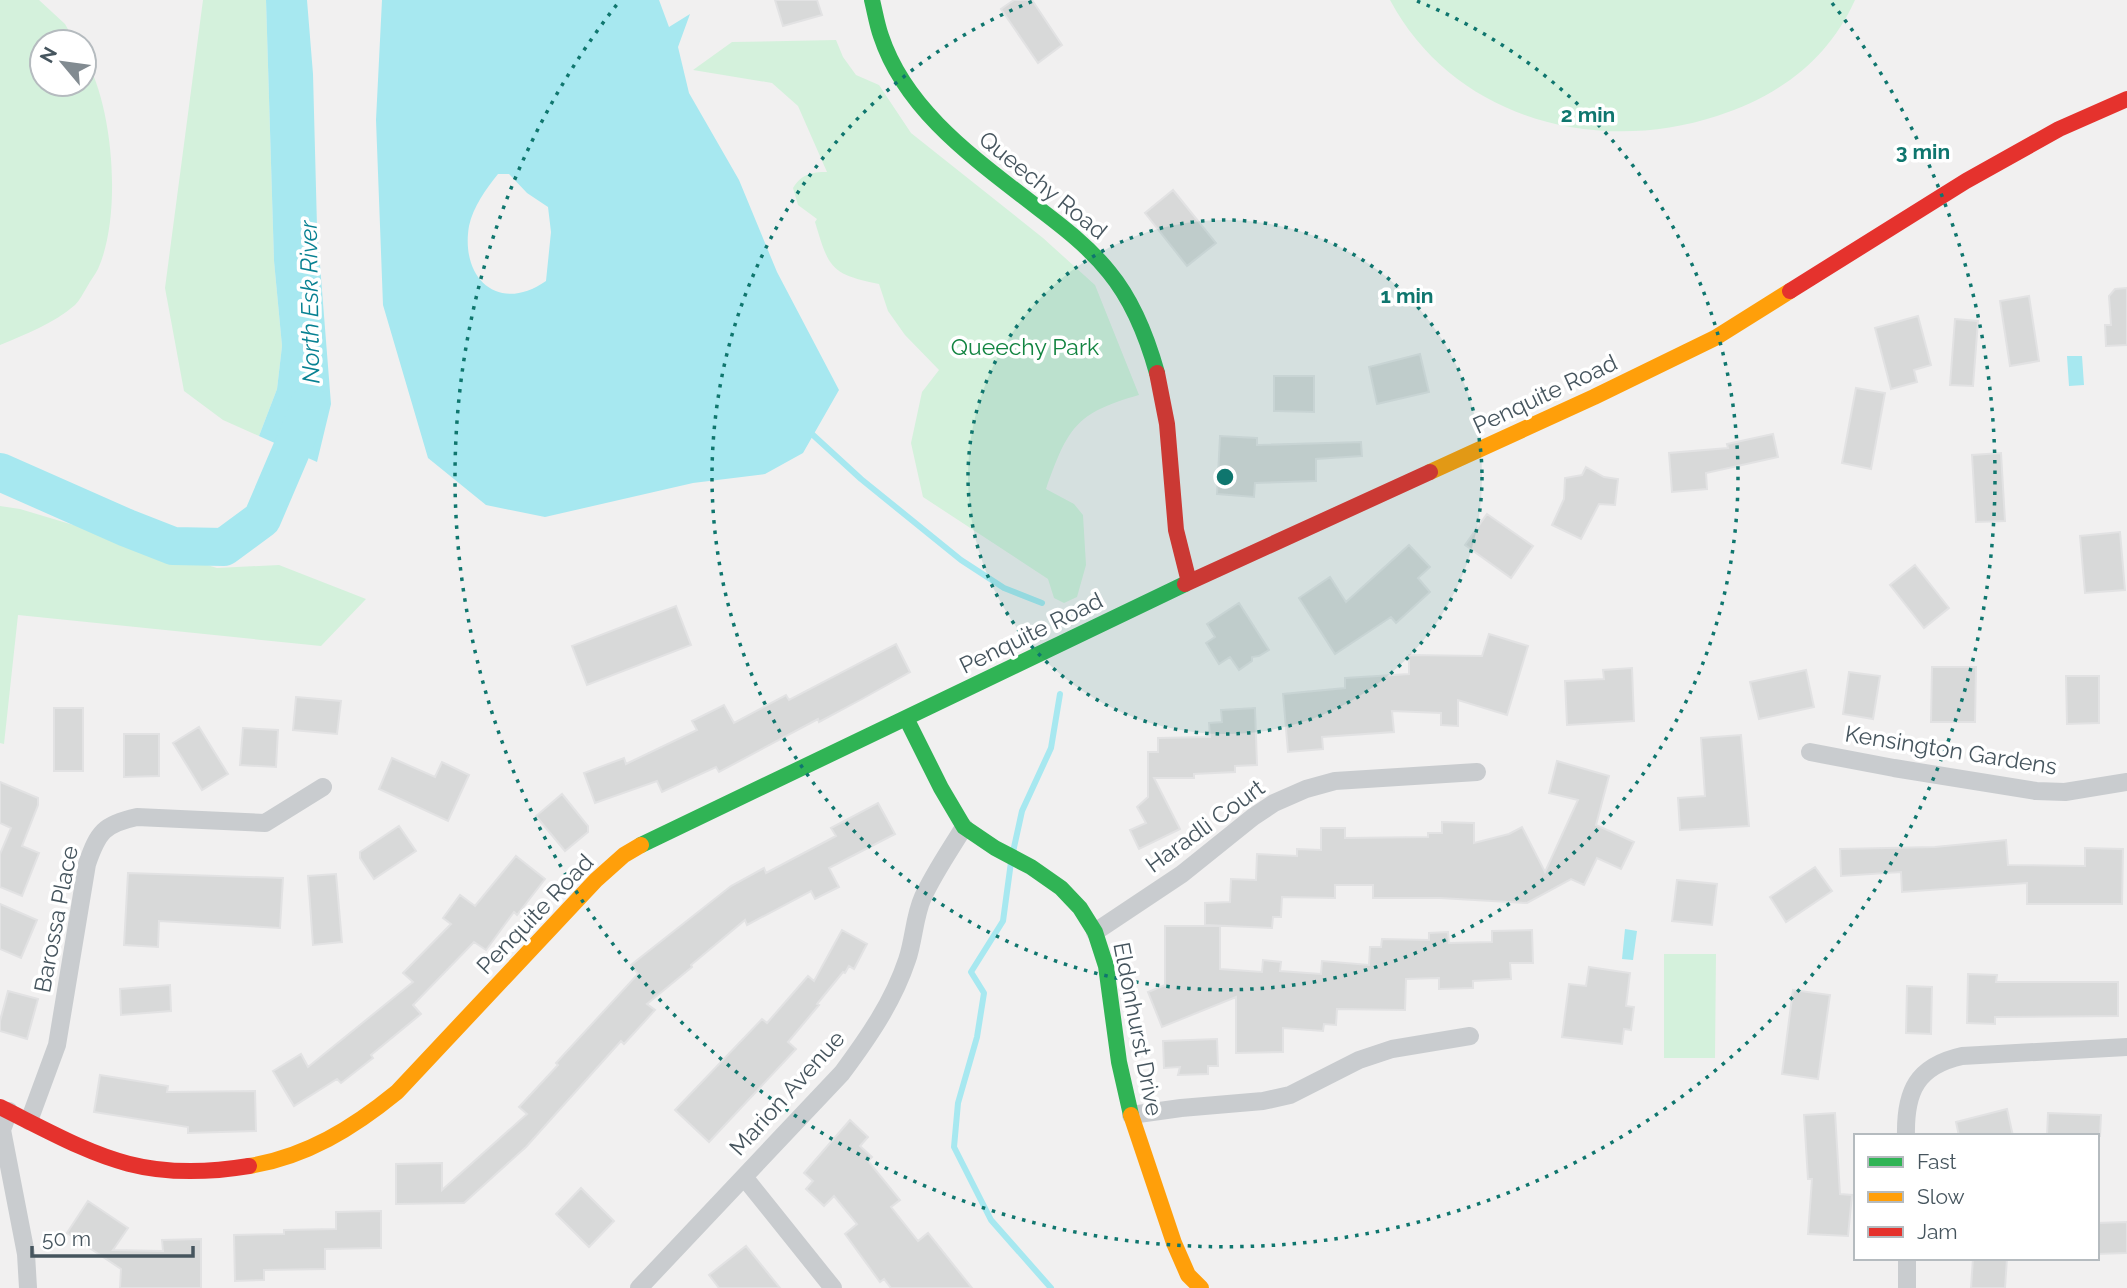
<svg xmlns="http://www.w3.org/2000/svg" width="2127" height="1288" viewBox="0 0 2127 1288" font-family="Raleway,sans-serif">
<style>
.green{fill:#d4f1dc}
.water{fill:#a7e8f0;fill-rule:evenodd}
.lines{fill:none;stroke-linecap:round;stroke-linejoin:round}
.stream{stroke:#a7e8f0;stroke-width:6}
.river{stroke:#a7e8f0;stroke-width:38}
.building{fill:#d8d9d9;stroke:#e2e2e3;stroke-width:2}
.street{stroke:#c9cccf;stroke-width:18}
.fast{stroke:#30b455;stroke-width:16}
.slow{stroke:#ff9f0a;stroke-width:16}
.jam{stroke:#e5322d;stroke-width:16}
.ring{fill:none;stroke:#0f766e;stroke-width:3.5;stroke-dasharray:3.5 7}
.labels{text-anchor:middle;stroke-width:7;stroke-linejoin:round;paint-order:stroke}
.street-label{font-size:23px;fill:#46555e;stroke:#fff}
.park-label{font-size:23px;fill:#128441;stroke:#fff}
.water-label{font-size:24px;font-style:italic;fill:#078192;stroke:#fff}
.centre{fill:#0f766e;stroke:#fff;stroke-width:3.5}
.ring-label{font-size:21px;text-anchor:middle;font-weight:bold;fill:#0f766e;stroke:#fff;stroke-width:7;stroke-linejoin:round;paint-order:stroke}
</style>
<rect width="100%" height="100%" fill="#f1f0f0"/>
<path class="green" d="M0,0H39L65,24L75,42H42V84H84V56C114,106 122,216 98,269C95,275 90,281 87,287C83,293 80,300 75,305C53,324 26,334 0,345Z
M203,0H266L274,261L282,346L277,389L259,436L223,420L184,391L165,288Z
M1390,0H1855C1828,60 1779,96 1717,116C1595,156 1453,118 1390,0Z
M836,40L843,57L856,75L879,85L911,133L1043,238L1095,285L1139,395C1075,413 1068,428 1046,489L1074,504L1083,515L1086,565L1077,597L1064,603L1054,598L1048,579L923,497L911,443L922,392L939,370L905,335L888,311L879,284C830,274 829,268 815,222L817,219L798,205L793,188C802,174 811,172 827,172L798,106L772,83L693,70L732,42Z
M0,506L20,509L217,568L279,565L366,599L321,646L18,615L4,744L0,743Z
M1664,954H1716L1715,1058H1664Z"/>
<path class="water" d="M266,0H307L313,74L317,227L331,404L317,462L259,436L277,389L282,346L274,261Z
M382,0H659L669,27L690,14L678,47L689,93L739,180L777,272L839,390L803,453L765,474L693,483L545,517L486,505L428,458L383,305L376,120ZM498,174H509L527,193L548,207L551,232L546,281C499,314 460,279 469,226C473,207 486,189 498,174Z
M2067,356H2082L2084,385L2069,386Z
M1625,929L1637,931L1633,960L1622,959Z"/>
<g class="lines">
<path class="stream" d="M813,435L861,479L961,560L1004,588L1042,603
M1013,852L1022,811L1051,748L1060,694
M1011,862L1003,921L971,972L984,993L977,1037L958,1103L954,1147L991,1220L1051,1288"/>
<path class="river" d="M0,472L127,528L173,546L224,547L262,519L306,416L309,404"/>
</g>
<path class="building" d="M775,0H817L822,15L783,26Z
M1014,0H1032L1062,45L1038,63L1001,9Z
M1173,190L1216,243L1187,266L1145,213Z
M2127,288V345L2106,346L2105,325H2111L2109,296L2115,289Z
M2029,296L2039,361L2010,366L2000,301Z
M1918,316L1931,365L1914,370L1917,382L1891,389L1875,328Z
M1955,319L1978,321L1973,386L1950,385Z
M1420,354L1429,392L1377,404L1369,367Z
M1274,376H1314V412L1274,411Z
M1856,388L1885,393L1871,469L1842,463Z
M1773,434L1778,457L1706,473L1707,489L1672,492L1669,453L1728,448L1727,444Z
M1220,436L1257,438V445L1361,442L1362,456L1316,459V481L1255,483L1254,497L1217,494Z
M2001,453L2005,521L1976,522L1972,455Z
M1586,467L1604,477L1618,479L1615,505L1599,504L1581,539L1552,525L1564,499L1565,478L1582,475Z
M1487,514L1533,546L1511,578L1465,545Z
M2120,532L2125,590L2085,593L2080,536Z
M1409,545L1430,567L1418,578L1430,592L1396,623L1391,617L1335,654L1299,598L1330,577L1346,602Z
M1915,565L1949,608L1924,628L1890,585Z
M1239,603L1269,650L1259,656L1252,657V661L1239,670L1230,657L1219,664L1206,643L1215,637L1207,624Z
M676,606L691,645L587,685L572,646Z
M1489,634L1528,646L1507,715L1458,700V726L1441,725V713L1392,711L1394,732L1322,737L1323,749L1288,752L1283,694L1345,688V678L1409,674V655L1482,656Z
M896,644L910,672L862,699L819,722L818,719L719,772L716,767L662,792L657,781L595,803L584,773L624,758L626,764L697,730L692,721L724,705L734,723L786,695L789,700Z
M1932,667H1976L1975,722H1931Z
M1632,668L1634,721L1567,725L1565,681L1604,679L1603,670Z
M1806,670L1814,707L1759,719L1750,682Z
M1849,672L1880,676L1873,719L1843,714Z
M2066,676H2099V723L2067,724Z
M296,697L341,701L337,734L293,730Z
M54,708H83V771H54Z
M1255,708L1257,765L1235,766V772L1194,774V778H1154L1180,829L1139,849L1130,830L1146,823L1137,807L1148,797V752H1158V738L1210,737L1209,723L1222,722L1221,710Z
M199,727L228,774L202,790L173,743Z
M243,728L278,730L276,767L240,765Z
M124,734H159V776L124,777Z
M1741,735L1749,826L1680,830L1678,798L1705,796L1701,738Z
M392,758L435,777L442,762L469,775L448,821L379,789Z
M1557,761L1609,776L1596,825L1634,842L1621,869L1597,858L1584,885L1571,879L1527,903L1440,898H1373V885H1335V898L1282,897L1281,917H1273L1272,928L1205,925V903L1230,902L1231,879L1256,880L1257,854L1297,856V849L1321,850V828H1345V838L1428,837V833H1442V822L1474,823V843L1509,834L1522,827L1545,872L1578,800L1549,793Z
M0,782L38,798V805L22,846L39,853L22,896L0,887V854L11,828L0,823Z
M562,794L588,826V832L565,851L536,816Z
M878,803L895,834L829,868L839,887L815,899L811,891L747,925L745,920L691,965L692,967L647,1004L655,1010L624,1044L621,1041L526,1147L464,1203L396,1204V1164L442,1163V1190L527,1114L519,1107L558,1065L556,1063L638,974L631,965L731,886L764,868L766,873L836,836L831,828Z
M399,826L416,851L374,879L360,858V852Z
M2006,840L2008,865L2085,866V848L2123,849L2122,904H2027V883L1902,892L1901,872L1841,876L1840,849L1935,847Z
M516,856L545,879L517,915L514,912L486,950L474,942L413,1005L421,1014L371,1055L373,1058L341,1083L337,1079L294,1106L273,1071L301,1054L308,1067L413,982L403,973L451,924L443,918L460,895L475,906Z
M1815,867L1832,891L1786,922L1770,897Z
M128,873L283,878L280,928L159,921L158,947L124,945Z
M336,874L342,942L313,945L308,876Z
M1677,880L1717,884L1712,925L1672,921Z
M0,904L37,920L21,958L0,949Z
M1165,926H1220V969L1262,972L1263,960L1281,962L1280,971L1321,974L1322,961L1369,965L1370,947H1381L1382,939L1429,940V933L1448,932L1449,943L1492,942V931L1532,930L1533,963H1510L1511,979L1473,981V988L1439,989V978L1406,979L1405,1010L1337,1009L1336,1025L1324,1024L1323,1031L1283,1028V1052L1236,1053V997L1162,1027L1148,992L1165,985Z
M842,930L867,944L854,969L849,966L845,973L843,972L817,1004L819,1005L788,1042L796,1049L709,1142L675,1110L762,1019L767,1023L808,976L814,981Z
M1589,967L1630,973L1626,1006L1634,1007L1631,1030L1624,1029L1622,1044L1562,1037L1569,984L1586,986Z
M1968,974L1997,975L1996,982H2118V1016L1995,1017V1024L1967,1023Z
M170,985L171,1011L121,1015L120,989Z
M1907,986L1932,987L1931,1034L1906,1033Z
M1793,990L1830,995L1818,1079L1782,1074Z
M8,991L38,999L27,1039L0,1031V1021Z
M1217,1039L1218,1066H1208V1074L1178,1075L1180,1067L1164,1068L1163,1041Z
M100,1075L168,1086L167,1092L255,1091L256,1131L188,1133V1127L94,1112Z
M2007,1109L2013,1136H1959L1956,1122Z
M1835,1113L1840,1194L1852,1195L1848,1236L1808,1234L1812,1179H1808L1804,1115Z
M2048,1113L2101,1115L2100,1136H2047Z
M850,1120L868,1137L860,1146L872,1157L868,1161L900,1200L891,1207L918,1241L928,1233L972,1288H891L884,1279L880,1282L845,1234L857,1224L834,1196L824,1206L806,1189L813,1181L804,1173Z
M581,1188L614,1221L589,1247L556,1214Z
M88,1201L128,1228L113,1250L163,1251L162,1240L201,1239V1288H120L121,1269L67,1233Z
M381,1211V1248L325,1249V1269L264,1270V1280L235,1281L234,1235L284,1234V1230L336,1229V1212Z
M2127,1222V1253L2097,1254V1223Z
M746,1246L780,1288H719L709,1275Z
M1973,1258H2007L2005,1288H1971Z"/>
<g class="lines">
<path class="street" d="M1810,752L1894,768L2036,791L2065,792L2127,782
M1095,932L1182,874L1253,817L1274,803L1306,789L1335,781L1477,772
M9,1111L2,1130L26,1254L28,1288
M1131,1115L1181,1108L1263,1101L1290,1095L1359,1060L1392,1049L1470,1036
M29,1121L57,1045L87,864C98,832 104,824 137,817L265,823L323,787
M1906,1136C1905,1091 1917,1066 1962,1056L2127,1047
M744,1177L833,1288
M1907,1258V1288
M639,1288L842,1073C868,1038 893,1002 907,960C914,940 914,917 923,897C934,873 950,850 964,827"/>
<path class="fast" d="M872,0C875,12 877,25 881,36C906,112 978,161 1038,208C1063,227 1089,247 1109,272C1133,301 1147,337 1157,373
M906,718L941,788L964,827L995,848L1031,867L1061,888L1080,908L1095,932L1106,966L1119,1062L1131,1115
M641,845L1185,584"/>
<path class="slow" d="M1430,472L1594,397L1715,338L1790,291
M1131,1115L1174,1243L1188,1275L1201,1288
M249,1166C306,1157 353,1128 397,1092L596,880L624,855L641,845"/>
<path class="jam" d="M1790,291L1966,181L2059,129L2127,99
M1157,373L1167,424L1176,530L1189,582
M1185,584L1430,472
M0,1107C94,1154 139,1184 249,1166"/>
</g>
<circle cx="1225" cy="477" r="257" fill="#0f766e" fill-opacity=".12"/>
<g class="ring">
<circle cx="1225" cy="477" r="257"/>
<path d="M1417 1A513 513 0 1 1 1033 1"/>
<path d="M1832 3A770 770 0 1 1 618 3"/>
</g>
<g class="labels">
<g class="street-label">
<text transform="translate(1043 185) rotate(39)" y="8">Queechy Road</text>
<text transform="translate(1545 394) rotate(-25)" y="8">Penquite Road</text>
<text transform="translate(1031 633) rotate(-26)" y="8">Penquite Road</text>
<text transform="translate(1951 750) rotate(9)" y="8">Kensington Gardens</text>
<text transform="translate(1205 826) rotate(-36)" y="8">Haradli Court</text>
<text transform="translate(535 914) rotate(-46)" y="8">Penquite Road</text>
<text transform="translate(56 919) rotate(-79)" y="8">Barossa Place</text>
<text transform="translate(1138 1029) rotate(79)" y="8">Eldonhurst Drive</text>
<text transform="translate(787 1093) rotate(-48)" y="8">Marion Avenue</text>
</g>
<g class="park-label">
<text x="1025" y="355">Queechy Park</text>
</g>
<g class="water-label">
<text transform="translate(310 302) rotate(-91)" y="8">North Esk River</text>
</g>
</g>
<circle cx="1225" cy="477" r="10" class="centre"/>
<g class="ring-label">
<text x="1588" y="122">2 min</text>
<text x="1923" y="159">3 min</text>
<text x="1407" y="303">1 min</text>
</g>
<rect x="1854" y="1134" width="245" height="126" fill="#ffffff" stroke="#b5bbbf" stroke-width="2"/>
<rect x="1868" y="1157" width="35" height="10" fill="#30b455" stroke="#b5bbbf" stroke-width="2"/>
<text x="1917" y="1169" font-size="21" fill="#46555e">Fast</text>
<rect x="1868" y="1192" width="35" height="10" fill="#ff9f0a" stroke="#b5bbbf" stroke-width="2"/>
<text x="1917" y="1204" font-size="21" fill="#46555e">Slow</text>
<rect x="1868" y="1227" width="35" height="10" fill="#e5322d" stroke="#b5bbbf" stroke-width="2"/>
<text x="1917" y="1239" font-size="21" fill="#46555e">Jam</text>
<g transform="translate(63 63) rotate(299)"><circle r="33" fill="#ffffff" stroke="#b5bbbf" stroke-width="2"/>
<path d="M0-5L12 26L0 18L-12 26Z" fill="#828b91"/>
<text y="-10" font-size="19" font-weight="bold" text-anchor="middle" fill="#46555e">N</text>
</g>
<path d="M32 1246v10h161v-10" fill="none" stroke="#46555e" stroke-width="3.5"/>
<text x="42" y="1246" font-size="21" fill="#46555e" stroke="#ffffff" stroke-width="5" paint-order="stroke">50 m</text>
</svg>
